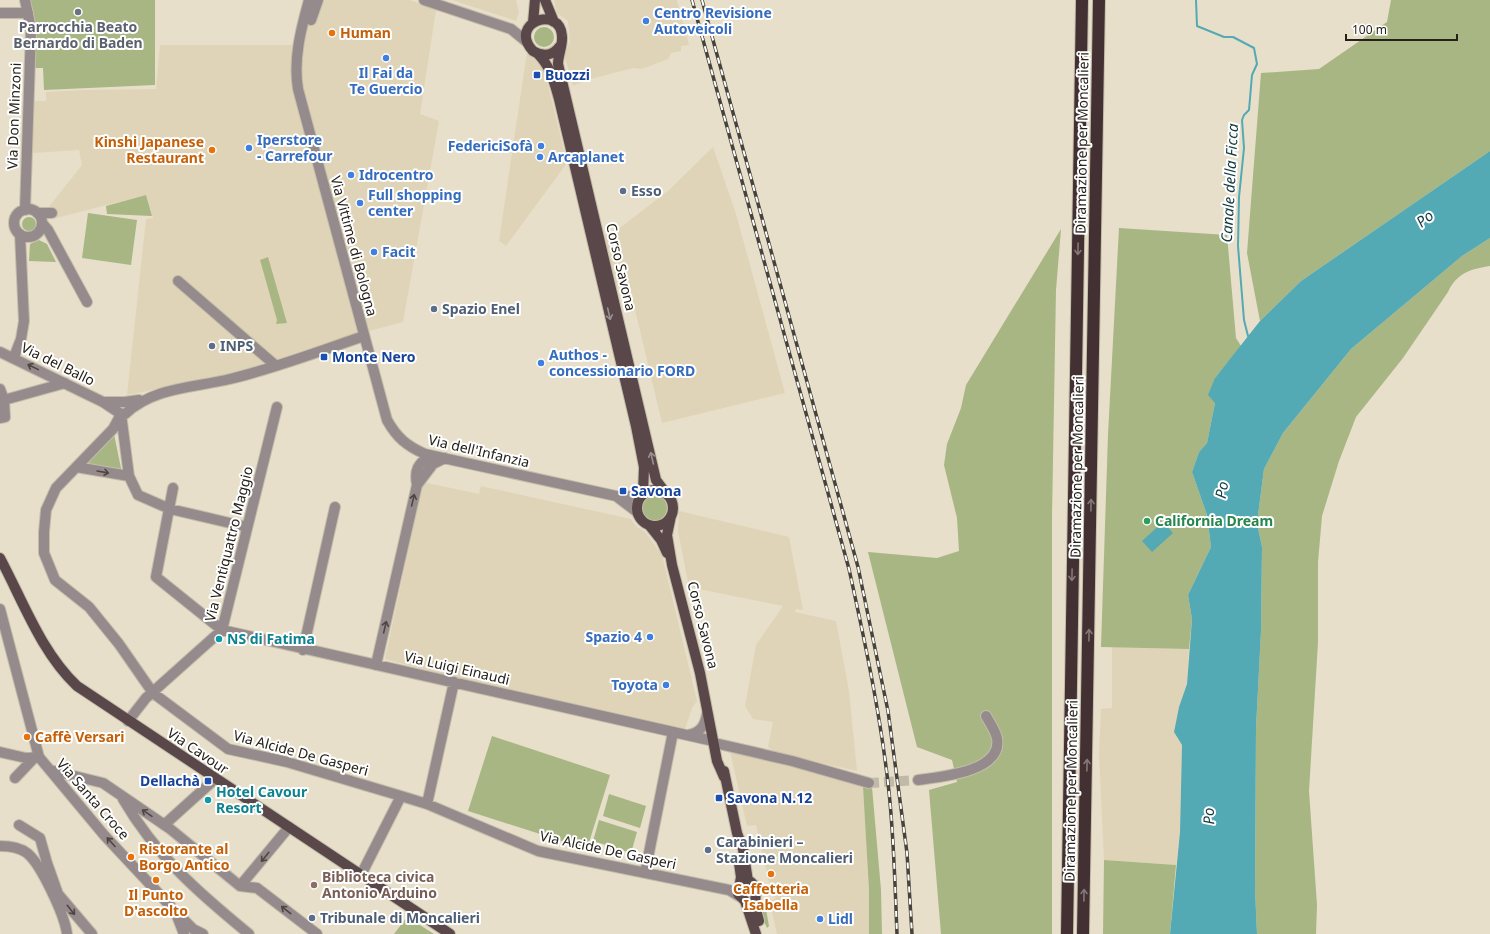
<svg xmlns="http://www.w3.org/2000/svg" width="1490" height="934" viewBox="0 0 1490 934" font-family="'Noto Sans',sans-serif">
<style>
.built{fill:#e0d4b8}
.green{fill:#a8b683}
.water{fill:#53a9b4}
.lines{fill:none;stroke-linecap:round;stroke-linejoin:round}
.stream{stroke:#53a9b4;stroke-width:2}
.minor-tunnel{stroke:#c0b9a7;stroke-width:10;stroke-dasharray:10 5;stroke-linecap:butt}
.minor-casing{stroke:#c4bdaa;stroke-width:12}
.major-casing{stroke:#c4bdaa;stroke-width:12}
.highway-casing{stroke:#c4bdaa;stroke-width:14}
.minor{stroke:#968b8c;stroke-width:10}
.major{stroke:#594749;stroke-width:10}
.highway{stroke:#433032;stroke-width:12}
.rail-casing{stroke:#48433a;stroke-width:3.5}
.rail{stroke:#fff;stroke-width:2;stroke-dasharray:6;stroke-linecap:butt}
.oneway{stroke:#85787a}
.oneway2{stroke:#9b9192}
.oneway3{stroke:#4d4642}
.worship-dot{fill:#6b7280;stroke:#fff;stroke-width:1.5}
.shop-dot{fill:#3f7fe0;stroke:#fff;stroke-width:1.5}
.food-dot{fill:#e8710a;stroke:#fff;stroke-width:1.5}
.transit-dot{fill:#1a4fb4;stroke:#fff;stroke-width:1.5}
.service-dot{fill:#5c6f8a;stroke:#fff;stroke-width:1.5}
.leisure-dot{fill:#2e9e5b;stroke:#fff;stroke-width:1.5}
.culture-dot{fill:#0f9aa8;stroke:#fff;stroke-width:1.5}
.education-dot{fill:#8d6e63;stroke:#fff;stroke-width:1.5}
.labels{text-anchor:middle;stroke-width:4;stroke-linejoin:round;paint-order:stroke}
.shop-label{font-size:14px;font-weight:bold;fill:#366cbe;stroke:#fff;text-anchor:start}
.worship-label{font-size:14px;font-weight:bold;fill:#5b616d;stroke:#fff}
.food-label{font-size:14px;font-weight:bold;fill:#c56008;stroke:#fff;text-anchor:start}
.transit-label{font-size:14px;font-weight:bold;fill:#164399;stroke:#fff;text-anchor:start}
.street-label{font-size:14px;fill:#25211a;stroke:#fff}
.service-label{font-size:14px;font-weight:bold;fill:#4e5e75;stroke:#fff;text-anchor:start}
.leisure-label{font-size:14px;font-weight:bold;fill:#27864d;stroke:#fff;text-anchor:start}
.culture-label{font-size:14px;font-weight:bold;fill:#0d838f;stroke:#fff;text-anchor:start}
.education-label{font-size:14px;font-weight:bold;fill:#785e54;stroke:#fff;text-anchor:start}
.water-label{font-size:15px;font-style:italic;fill:#113a3f;stroke:#fff}
</style>
<rect width="100%" height="100%" fill="#e7dfca"/>
<path class="built" d="M323,0H410L436,10L420,114L439,121L403,322L358,334L224,376L127,395L146,219L153,218L146,195L48,220V208L82,165L79,150L33,153V101H46V92L83,90L156,89L160,45H294L312,21Z
M452,0H516L519,12L516,21Z
M554,0H677L689,45L681,46V51L671,53L668,59L642,69L633,68L587,80L573,86L564,54L570,42L568,21L557,13Z
M527,52L544,69L567,163L506,246L499,241Z
M713,147L736,214L785,393L662,423L628,280L616,287L604,236L617,230L668,191Z
M423,482L479,494L481,486L631,519L636,526L646,533L662,555L697,701L692,708L684,732L500,690L385,659Z
M679,511L789,537L803,610L796,609L795,612L836,621L849,691L857,771L777,753L768,747L773,722L753,719L745,706L756,645L783,606L689,587L678,531Z
M1112,647L1189,649L1187,684L1179,707L1174,732L1182,745L1180,832L1176,865L1104,860L1099,754L1101,709L1112,708Z
M730,751L831,774L863,787L869,890V934H777L769,900L776,899L771,891L756,825L747,826Z"/>
<path class="green" d="M29,0H155V85L44,90L43,68H33Z
M1391,0H1490V151L1301,281L1260,321L1247,253L1261,73L1319,69L1387,22Z
M534 37a10 10 0 1 1 20 0a10 10 0 1 1-20 0Z
M146,195L152,216L107,214L106,206Z
M88,213L137,220L131,265L82,258Z
M22 224a7 7 0 1 1 14 0a7 7 0 1 1-14 0Z
M1119,228L1227,235L1236,338L1241,346L1215,378V403L1207,443L1199,452L1192,472L1207,515L1211,547L1188,595L1192,619L1189,649L1101,647L1108,435Z
M1061,229L1056,290L1052,517V934H941L929,790L957,782L952,760L917,747L868,552L937,558L959,551L957,518L944,465L947,444L961,408L966,385Z
M1490,238V266C1470,269 1457,273 1448,292L1403,358L1356,417L1339,461L1322,516L1318,562V642L1309,791L1317,905L1316,934H1257L1255,890L1256,728L1261,631L1262,547L1257,523L1264,469L1283,433L1351,349L1462,256Z
M39,240L47,244L56,262L29,261L30,244Z
M268,257L287,323L276,324L277,320L260,260Z
M114,434L122,473L81,466Z
M641 508a13 13 0 1 1 26 0a13 13 0 1 1-26 0Z
M492,736L610,775L587,849L468,811Z
M863,787H872L881,890L882,934H869V890Z
M609,794L646,806L640,828L603,816Z
M599,820L637,832L631,853L593,841Z
M1104,860L1176,865L1170,934H1103Z
M766,909L769,926L767,928L759,911Z
M407,917L434,934H394Z"/>
<path class="water" d="M1490,151V238L1462,256L1351,349L1283,433L1264,469L1257,523L1262,547L1261,631L1256,728L1255,890L1257,934H1170L1180,832L1182,745L1174,732L1179,707L1187,684L1192,619L1188,595L1211,547L1207,515L1192,472L1199,452L1207,443L1215,403L1208,395L1215,378L1260,321L1301,281Z
M1163,522L1173,533L1152,552L1142,541Z"/>
<g class="lines">
<path class="stream" d="M1196,0L1197,26L1224,37H1233L1254,48L1257,64L1252,75L1249,110L1244,115L1242,120L1244,148L1239,197L1238,246L1244,320L1248,336"/>
<path class="minor-tunnel" d="M869,783L918,780"/>
<g class="minor-casing">
<path id="minor" d="M309,0C301,29 293,59 298,89L387,420C397,438 407,446 425,454L616,496L640,497
M424,0L511,29L527,42
M0,13H28
M311,20L318,0
M14 223a14 14 0 1 1 28 0a14 14 0 1 1-28 0Z
M25,210L31,29L25,0
M37,213H52
M42,223L48,230L87,302
M178,281L275,365
M0,352L103,402L121,414
M14,357L21,339L24,321L20,234
M0,389L4,400L5,417L0,418
M4,400L65,383
M103,402H125L139,400
M121,414L113,429L56,488L46,510L44,532V553L55,580L89,607L119,644L153,693L228,749L287,762L401,796L427,804L538,851L729,890L739,896
M121,414H125C154,387 193,388 230,379C276,368 320,351 364,336
M121,414L129,476L138,495L170,509L247,527
M76,467L129,476
M417,485C414,470 418,464 430,455
M173,488L156,577L222,630L713,741
M616,496L637,512
M0,609L39,757L104,835L175,911L184,934
M303,650L335,507
M376,665L417,485L433,464L445,458
M128,721L146,698L222,630L277,407
M688,735C700,733 705,726 707,714
M719,744L792,761L869,783
M0,752L26,758L39,757
M50,770L103,783L169,828L240,886L257,888L317,934
M15,778L34,758
M918,780C940,777 1003,772 997,738C995,730 990,723 986,716
M123,799C156,856 199,893 249,934
M427,804L454,682
M19,825L40,838L47,863L58,894L92,934
M164,825L215,779
M0,846C9,846 19,847 27,853C41,864 65,916 67,934
M645,873L673,732
M361,875L401,796
M240,886L289,827
M178,914L193,929L203,934"/>
</g>
<g class="major-casing">
<path id="major" d="M545,0L554,22
M533,23L535,0
M560,46C553,56 543,57 533,51C507,23 560,4 562,36C563,45 558,55 558,64L656,480L665,492
M538,54C551,67 554,82 559,99L636,426L644,467L643,494
M637 508a18 18 0 1 1 36 0a18 18 0 1 1-36 0Z
M671,516L667,535L672,565L700,673L717,761L724,777
M649,525L661,540L667,553
M0,558C23,601 41,652 77,686L450,934
M724,771L737,833L743,849L748,881
M739,863L741,877L738,894L745,901L756,934
M743,882H751L756,887L755,906L759,921"/>
</g>
<g class="highway-casing">
<path id="highway" d="M1067,934L1082,0
M1083,934L1099,0"/>
</g>
<use href="#minor" class="minor"/>
<use href="#major" class="major"/>
<use href="#highway" class="highway"/>
<g class="rail-casing">
<path id="rail" d="M692,0L849,569C865,642 881,717 889,792C894,839 895,887 897,934
M702,0L858,567L888,711L907,853L912,934"/>
</g>
<use href="#rail" class="rail"/>
</g>
<defs><path id="oneway-shaft" d="M-6 0H5M1.5-3L5.5 0L1.5 3" fill="none" stroke-width="1.6" stroke-linecap="round" stroke-linejoin="round"/></defs>
<g class="oneway">
<use href="#oneway-shaft" transform="translate(1078 249) rotate(91)"/>
<use href="#oneway-shaft" transform="translate(1091 505) rotate(-89)"/>
<use href="#oneway-shaft" transform="translate(1072 575) rotate(91)"/>
<use href="#oneway-shaft" transform="translate(1089 635) rotate(-89)"/>
<use href="#oneway-shaft" transform="translate(1087 765) rotate(-89)"/>
<use href="#oneway-shaft" transform="translate(1084 895) rotate(-89)"/>
</g>
<g class="oneway2">
<use href="#oneway-shaft" transform="translate(609 314) rotate(77)"/>
<use href="#oneway-shaft" transform="translate(652 458) rotate(-103)"/>
</g>
<g class="oneway3">
<use href="#oneway-shaft" transform="translate(33 367) rotate(-154)"/>
<use href="#oneway-shaft" transform="translate(103 472) rotate(10)"/>
<use href="#oneway-shaft" transform="translate(413 500) rotate(-77)"/>
<use href="#oneway-shaft" transform="translate(385 627) rotate(-77)"/>
<use href="#oneway-shaft" transform="translate(147 813) rotate(-146)"/>
<use href="#oneway-shaft" transform="translate(111 842) rotate(-132)"/>
<use href="#oneway-shaft" transform="translate(265 857) rotate(129)"/>
<use href="#oneway-shaft" transform="translate(71 910) rotate(51)"/>
<use href="#oneway-shaft" transform="translate(286 910) rotate(-142)"/>
</g>
<circle class="worship-dot" cx="78" cy="12" r="4"/>
<g class="shop-dot">
<circle cx="646" cy="21" r="4"/>
<circle cx="386" cy="58" r="4"/>
<circle cx="541" cy="146" r="4"/>
<circle cx="249" cy="148" r="4"/>
<circle cx="540" cy="157" r="4"/>
<circle cx="351" cy="175" r="4"/>
<circle cx="360" cy="203" r="4"/>
<circle cx="374" cy="252" r="4"/>
<circle cx="541" cy="363" r="4"/>
<circle cx="650" cy="637" r="4"/>
<circle cx="666" cy="685" r="4"/>
<circle cx="820" cy="919" r="4"/>
</g>
<g class="food-dot">
<circle cx="332" cy="33" r="4"/>
<circle cx="212" cy="150" r="4"/>
<circle cx="27" cy="737" r="4"/>
<circle cx="131" cy="857" r="4"/>
<circle cx="771" cy="874" r="4"/>
<circle cx="156" cy="880" r="4"/>
</g>
<g class="transit-dot">
<rect x="533" y="71" width="8" height="8" rx="2"/>
<rect x="320" y="353" width="8" height="8" rx="2"/>
<rect x="619" y="487" width="8" height="8" rx="2"/>
<rect x="204" y="777" width="8" height="8" rx="2"/>
<rect x="715" y="794" width="8" height="8" rx="2"/>
</g>
<g class="service-dot">
<circle cx="623" cy="191" r="4"/>
<circle cx="434" cy="309" r="4"/>
<circle cx="212" cy="346" r="4"/>
<circle cx="708" cy="850" r="4"/>
<circle cx="312" cy="918" r="4"/>
</g>
<circle class="leisure-dot" cx="1147" cy="521" r="4"/>
<g class="culture-dot">
<circle cx="219" cy="639" r="4"/>
<circle cx="208" cy="800" r="4"/>
</g>
<circle class="education-dot" cx="314" cy="885" r="4"/>
<g class="labels">
<g class="shop-label">
<text x="654" y="18">Centro Revisione<tspan x="654" dy="16">Autoveicoli</tspan></text>
<text x="386" y="78" text-anchor="middle">Il Fai da<tspan x="386" dy="16">Te Guercio</tspan></text>
<text x="257" y="145">Iperstore<tspan x="257" dy="16">- Carrefour</tspan></text>
<text x="533" y="151" text-anchor="end">FedericiSofà</text>
<text x="548" y="162">Arcaplanet</text>
<text x="359" y="180">Idrocentro</text>
<text x="368" y="200">Full shopping<tspan x="368" dy="16">center</tspan></text>
<text x="382" y="257">Facit</text>
<text x="549" y="360">Authos -<tspan x="549" dy="16">concessionario FORD</tspan></text>
<text x="642" y="642" text-anchor="end">Spazio 4</text>
<text x="658" y="690" text-anchor="end">Toyota</text>
<text x="828" y="924">Lidl</text>
</g>
<g class="worship-label">
<text x="78" y="32">Parrocchia Beato<tspan x="78" dy="16">Bernardo di Baden</tspan></text>
</g>
<g class="food-label">
<text x="340" y="38">Human</text>
<text x="204" y="147" text-anchor="end">Kinshi Japanese<tspan x="204" dy="16">Restaurant</tspan></text>
<text x="35" y="742">Caffè Versari</text>
<text x="139" y="854">Ristorante al<tspan x="139" dy="16">Borgo Antico</tspan></text>
<text x="771" y="894" text-anchor="middle">Caffetteria<tspan x="771" dy="16">Isabella</tspan></text>
<text x="156" y="900" text-anchor="middle">Il Punto<tspan x="156" dy="16">D'ascolto</tspan></text>
</g>
<g class="transit-label">
<text x="545" y="80">Buozzi</text>
<text x="332" y="362">Monte Nero</text>
<text x="631" y="496">Savona</text>
<text x="200" y="786" text-anchor="end">Dellachà</text>
<text x="727" y="803">Savona N.12</text>
</g>
<g class="street-label">
<text transform="translate(14 116) rotate(-88)" y="5">Via Don Minzoni</text>
<text transform="translate(1082 143) rotate(-89)" y="5">Diramazione per Moncalieri</text>
<text transform="translate(354 246) rotate(75)" y="5">Via Vittime di Bologna</text>
<text transform="translate(621 267) rotate(77)" y="5">Corso Savona</text>
<text transform="translate(58 364) rotate(26)" y="5">Via del Ballo</text>
<text transform="translate(479 451) rotate(13)" y="5">Via dell'Infanzia</text>
<text transform="translate(1077 467) rotate(-89)" y="5">Diramazione per Moncalieri</text>
<text transform="translate(229 544) rotate(-76)" y="5">Via Ventiquattro Maggio</text>
<text transform="translate(703 625) rotate(76)" y="5">Corso Savona</text>
<text transform="translate(457 668) rotate(13)" y="5">Via Luigi Einaudi</text>
<text transform="translate(198 751) rotate(34)" y="5">Via Cavour</text>
<text transform="translate(301 753) rotate(15)" y="5">Via Alcide De Gasperi</text>
<text transform="translate(1071 791) rotate(-89)" y="5">Diramazione per Moncalieri</text>
<text transform="translate(93 799) rotate(49)" y="5">Via Santa Croce</text>
<text transform="translate(608 850) rotate(12)" y="5">Via Alcide De Gasperi</text>
</g>
<g class="service-label">
<text x="631" y="196">Esso</text>
<text x="442" y="314">Spazio Enel</text>
<text x="220" y="351">INPS</text>
<text x="716" y="847">Carabinieri –<tspan x="716" dy="16">Stazione Moncalieri</tspan></text>
<text x="320" y="923">Tribunale di Moncalieri</text>
</g>
<g class="leisure-label">
<text x="1155" y="526">California Dream</text>
</g>
<g class="culture-label">
<text x="227" y="644">NS di Fatima</text>
<text x="216" y="797">Hotel Cavour<tspan x="216" dy="16">Resort</tspan></text>
</g>
<g class="education-label">
<text x="322" y="882">Biblioteca civica<tspan x="322" dy="16">Antonio Arduino</tspan></text>
</g>
<g class="water-label">
<text transform="translate(1230 183) rotate(-87)" y="5">Canale della Ficca</text>
<text transform="translate(1425 219) rotate(-39)" y="5">Po</text>
<text transform="translate(1222 490) rotate(-80)" y="5">Po</text>
<text transform="translate(1209 816) rotate(-91)" y="5">Po</text>
</g>
</g>
<path d="M1346 34v6h111v-6" fill="none" stroke="#25211a" stroke-width="2"/>
<text x="1352" y="34" font-size="12" fill="#25211a" stroke="#ffffff" stroke-width="3" paint-order="stroke">100 m</text>
</svg>
